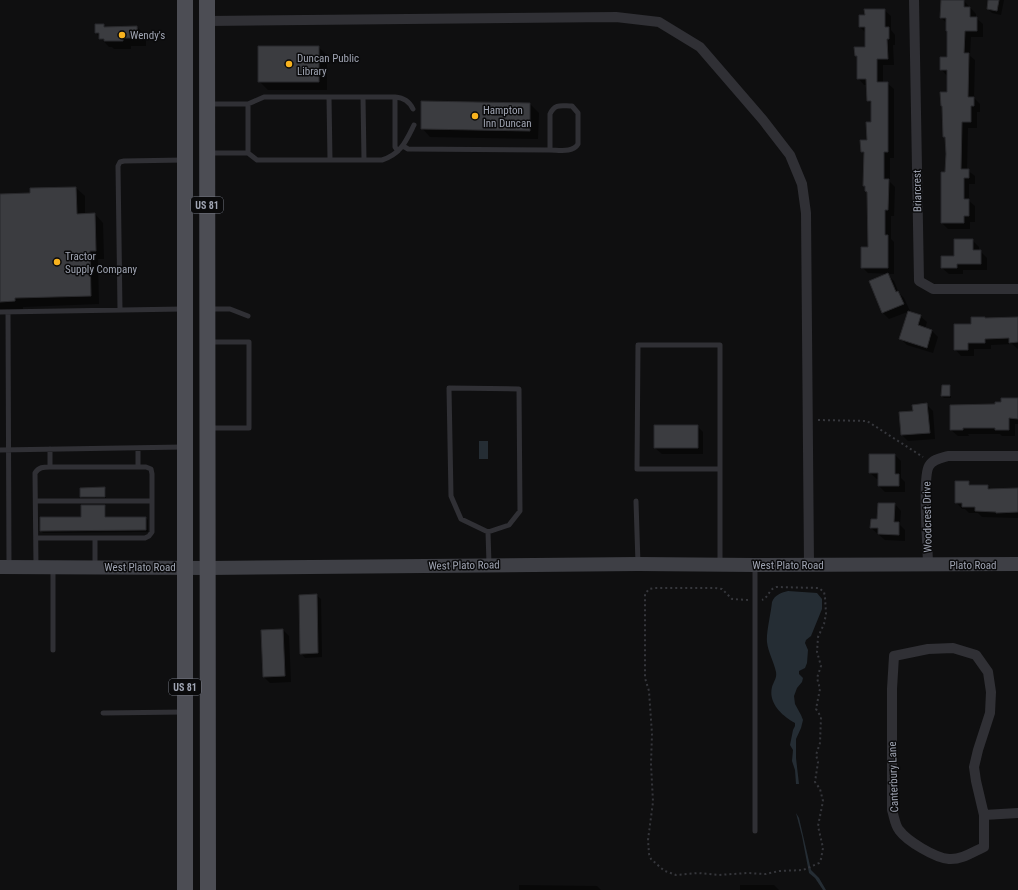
<svg xmlns="http://www.w3.org/2000/svg" width="1018" height="890" viewBox="0 0 1018 890" font-family="'Roboto Condensed',sans-serif">
<style>
.water{fill:#252d34}
.shadow{fill:#0007}
.building{fill:#3b3c40;stroke:#29292c}
.lines{fill:none;stroke-linecap:round;stroke-linejoin:round}
.path{stroke:#36373c;stroke-width:2;stroke-dasharray:2 3;stroke-linecap:butt}
.lane{stroke:#303035;stroke-width:5}
.street{stroke:#303035;stroke-width:10}
.secondary{stroke:#3e3f45;stroke-width:14}
.primary{stroke:#4c4d54;stroke-width:16}
.poi-dot{fill:#f9b31e;stroke:#0a0a0b;stroke-width:1.5}
.labels{text-anchor:middle;stroke-width:3;stroke-linejoin:round;paint-order:stroke}
.shield{fill:#0a0a0b;stroke:#727680;stroke-width:1}
.shield-label{font-size:10px;font-weight:bold;fill:#9fa4b2}
.poi-label{font-size:11px;fill:#9fa4b2;stroke:#0a0a0b;text-anchor:start}
.street-label{font-size:11px;fill:#9fa4b2;stroke:#0a0a0b}
</style>
<rect width="100%" height="100%" fill="#0f0f10"/>
<path class="water" d="M479,441H488V459H479Z
M788,591L817,593L822,599V609L811,636L806,640L805,643L808,650L807,663L805,668L799,671V674L803,678L802,682L797,688L794,696L795,704L801,715L803,720L801,728L796,739V758L799,784H796L795,770L792,761L793,750L790,745L793,730L795,726V723C782,716 768,703 772,687C774,681 777,678 776,672C774,662 768,652 767,642C766,633 771,613 772,602C775,595 780,593 788,591Z
M796,813L799,818L811,870L819,878L826,890H823L815,878L809,873L802,836Z"/>
<path class="shadow" d="M989,0H1004L1001,15L992,13L988,9Z
M964,1L976,14V18L983,24V37H971L970,56L975,60L974,98L980,104V112H977V128H968L967,170L975,176V184H969V201L975,206V222H970V229H948L942,223L946,173V139L944,137L943,107L942,106L948,93L947,76L941,69L948,58L947,23L941,18Z
M884,10L891,16V30L895,35V45H893L894,65H883V83H887L894,89V158H890V182L895,187L894,216H891V239L894,242V274L868,273L862,267L869,248L868,193L866,191L865,155L862,152L861,141H868L872,123V104L868,101V85H864L858,78V57L856,55L866,48V33L860,27L866,16Z
M103,25L106,28L137,27L146,36V46H131V49H114L112,47H109L96,33Z
M318,47L327,55V90H268L259,81Z
M530,104L539,113L538,139L430,137L422,128Z
M76,188L85,196V214H95L103,223L104,259H98L99,304L23,307V310H0V195L31,194Z
M972,240L979,247V251H980L987,258V270H963V274H949L942,268Z
M888,275L894,281L899,293L904,298L910,311L889,319L883,313Z
M920,316L927,322L925,329L932,331L938,337L933,353L907,345L901,339Z
M1018,318V349L1012,344L991,345V349H974V356H961L955,349L972,325L986,319Z
M950,386L951,388V398H944L942,396Z
M1018,399V424H1015V436H1002L1000,434H968L969,436H958L951,430L996,404Z
M926,404L933,411L935,439L908,441L902,435L900,413L914,412Z
M697,426L703,432V454H662L655,448Z
M895,455L901,461V478L905,482V492H885L879,486V479H877L870,473Z
M968,482L972,486H988L992,490L1018,489V518L982,517L978,513H969L965,509H962L956,502Z
M104,488L106,490V498H83L81,497Z
M895,504L901,511L900,525L905,530V541L885,540L871,528Z
M104,506L106,508V518H146L148,520V532L43,533L41,531V518H82Z
M316,595L321,599L322,657L305,658L301,653Z
M283,630L289,636L291,682L270,683L264,677Z
M519,885L597,886L601,890H519Z
M740,885H774L779,890H740Z"/>
<path class="building" d="M941,0H964V7H970V17H977V31H965L964,53H969L968,97H974V106H971V122H962L961,169H969V178H964V199H969V216H964V223H941V172H945L946,154L945,137H943L942,106H941L940,92H947V70H940V57H947V31H946V18H940Z
M988,0H999L997,11L987,9Z
M864,9H885V27H889V39H887L888,59H877V82H888V152H884V179H889L888,210H885V235H888V268H861V247H868L867,192L865,191V186H863L864,152H861L860,140H867L866,122H871V101H867L866,79H857V56H855L854,47H865V27H859V15H865Z
M95,24H104V27L137,26L138,38H123V41H104V39H99V33H95Z
M258,46H319V82H258Z
M421,101L530,103V131L421,129Z
M76,187L77,214L95,213L96,251H90L91,296L15,298V301L0,302V194L30,193V188Z
M954,239H973V250H981V264H957V268H941V256H954Z
M888,273L896,292L898,291L904,304L882,313L869,281Z
M908,311L921,315L918,325L932,330L927,348L899,339Z
M971,317H985V318L1018,317V342L1009,343V338L985,339V343H968V350H954V324H971Z
M942,385H950V396H941Z
M1001,398H1018V419L1009,418V430H995V428H963V430H950V405L995,404V402H1001Z
M927,403L930,433L901,435L899,412L913,411L912,405Z
M654,425H698V448H654Z
M869,454H895V474H899V486H878V473H869Z
M955,481H969V485H988V489L1018,488V512L996,513V512L975,511V507H962V503H955Z
M105,487V497H80V488Z
M878,503H895L894,522H899V535L878,534V528H870L871,519H877Z
M81,505H105V517H146V530L40,531V517H81Z
M317,594L318,653L300,654L299,595Z
M283,629L285,676L263,677L261,630Z"/>
<g class="lines">
<path class="path" d="M818,420L867,421L923,457
M748,600L732,599L722,589L715,588H655L649,589L645,594V678L649,691L652,734L651,764L653,802L648,840L649,854L651,859L661,868L665,871L676,875L698,873L719,875L747,873L766,874L779,871L803,870L819,863L821,859L823,848L818,826L823,801L820,789L815,782L818,762L816,755L820,743L821,717L816,709L820,689L817,678L821,666L817,652L818,637L824,624L826,614L825,597L824,592L819,588L776,587C769,589 769,597 762,600"/>
<path class="lane" d="M329,97L330,160
M363,97L364,160
M395,97V147L398,151
M209,104H248L264,97H395C404,98 409,101 413,109
M248,104V153
M403,146L408,149L550,150C559,150 573,153 578,144V113L572,106C562,106 555,103 550,114V150
M210,153H248L257,160H382C401,154 406,141 414,125
M210,309H230L248,316
M120,310L118,166L120,162L124,161L184,160
M0,312L183,309
M8,312L9,566
M210,428H249V342H210
M138,448V467
M50,449V467
M0,450L183,447
M720,469H637L638,345H720V564
M36,501H152
M636,501L638,564
M488,532L509,525L520,511L519,389L449,388L451,496L461,519L488,532L489,564
M36,538H145L149,536L152,532V474L151,469L146,467H50C43,467 39,467 35,473L36,566
M95,538V566
M53,568V650
M103,713L184,712
M755,831V566"/>
<path class="street" d="M914,0L919,281L933,289H1018
M207,21L616,17L659,22L700,47L763,120L790,155L802,184L806,213L809,565
M928,565C928,548 922,477 929,466C933,459 941,458 948,456H1018
M984,815L976,781L974,767L978,750L990,713L991,692L988,672L976,655L953,648L928,649L894,656L892,689V810C894,816 895,825 899,830C907,841 935,858 949,859C961,860 973,852 984,847V815L1018,813"/>
<path class="secondary" d="M0,567L207,568L638,564L755,565L1018,564"/>
<path class="primary" d="M185,0V890
M207,0L208,890"/>
</g>
<g class="poi-dot">
<circle cx="122" cy="35" r="4"/>
<circle cx="289" cy="64" r="4"/>
<circle cx="475" cy="116" r="4"/>
<circle cx="57" cy="262" r="4"/>
</g>
<g class="labels">
<g class="shield">
<rect x="191" y="197" width="32" height="16" rx="3"/>
<rect x="169" y="679" width="32" height="16" rx="3"/>
</g>
<g class="shield-label">
<text x="207" y="209">US 81</text>
<text x="185" y="691">US 81</text>
</g>
<g class="poi-label">
<text x="130" y="39">Wendy's</text>
<text x="297" y="62">Duncan Public<tspan x="297" dy="13">Library</tspan></text>
<text x="483" y="114">Hampton<tspan x="483" dy="13">Inn Duncan</tspan></text>
<text x="65" y="260">Tractor<tspan x="65" dy="13">Supply Company</tspan></text>
</g>
<g class="street-label">
<text transform="translate(917 191) rotate(-91)" y="4">Briarcrest</text>
<text transform="translate(927 517) rotate(-91)" y="4">Woodcrest Drive</text>
<text transform="translate(464 565) rotate(-1)" y="4">West Plato Road</text>
<text x="788" y="569">West Plato Road</text>
<text x="973" y="569">Plato Road</text>
<text x="140" y="571">West Plato Road</text>
<text transform="translate(893 777) rotate(-92)" y="4">Canterbury Lane</text>
</g>
</g>
</svg>
